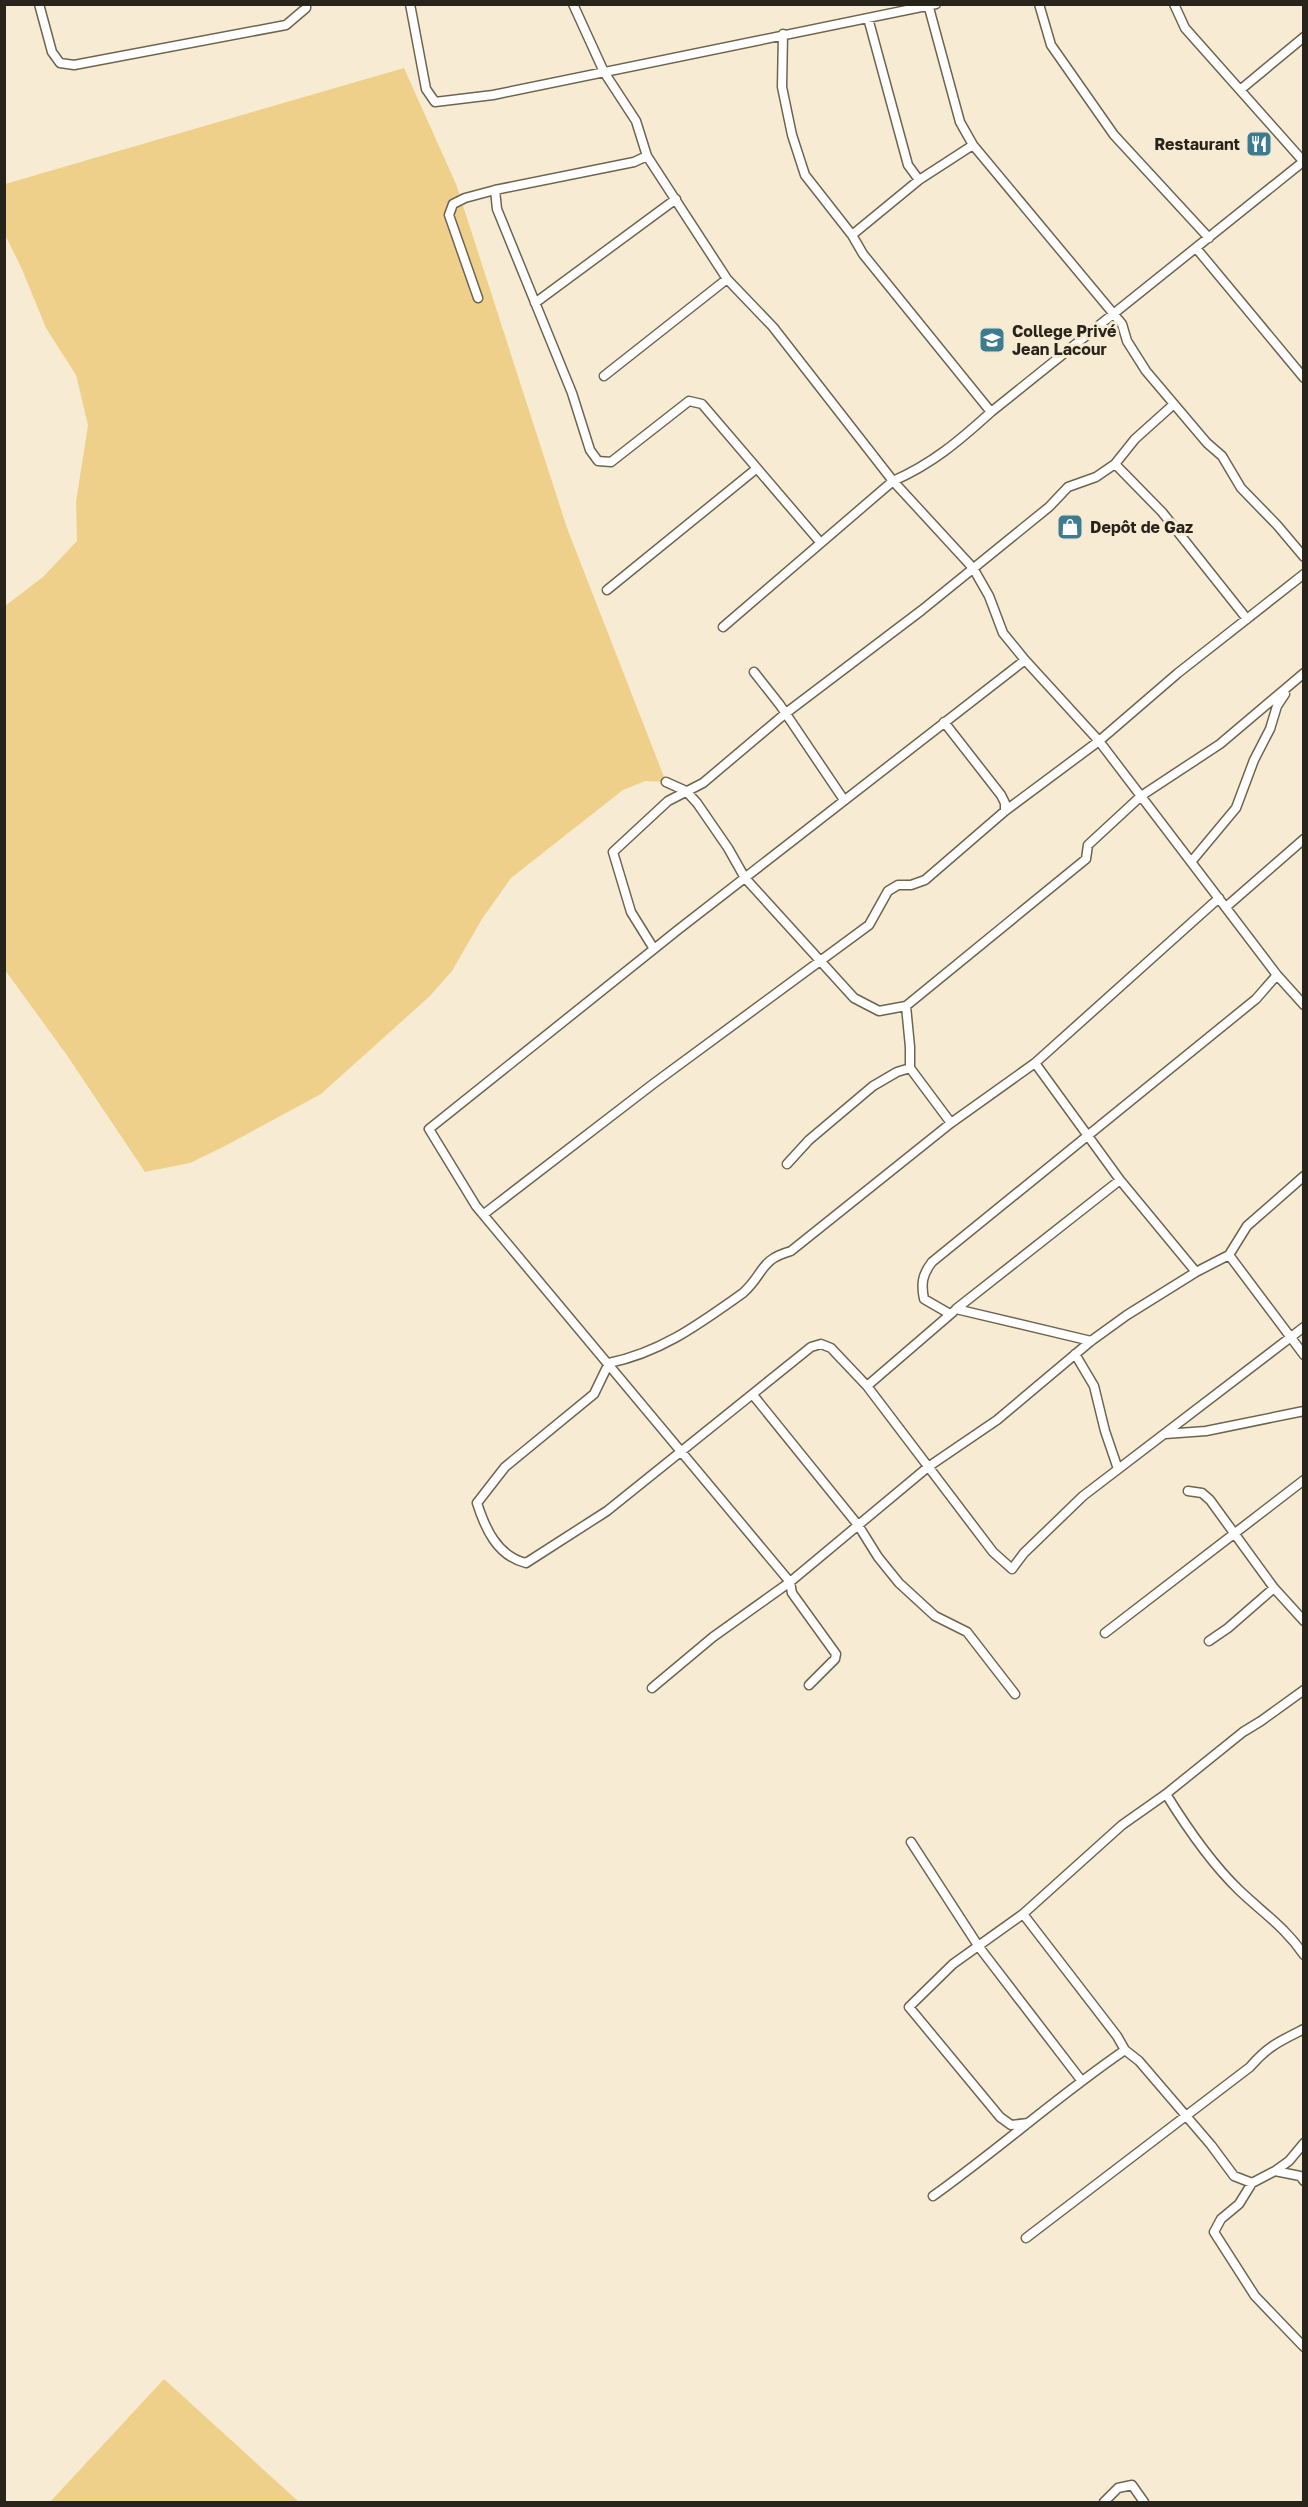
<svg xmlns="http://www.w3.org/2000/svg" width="1308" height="2507" viewBox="0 0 1308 2507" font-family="'Golos Text',sans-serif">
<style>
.green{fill:#efd08a}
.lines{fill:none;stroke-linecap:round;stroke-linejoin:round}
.minor-casing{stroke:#6f654f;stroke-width:11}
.minor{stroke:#fff;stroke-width:8}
.labels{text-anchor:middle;stroke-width:6;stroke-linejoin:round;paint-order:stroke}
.poi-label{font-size:16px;font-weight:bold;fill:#28241b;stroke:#f7ecd3;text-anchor:start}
</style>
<rect width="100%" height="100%" fill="#f7ecd3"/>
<path class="green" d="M404,68L456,184L567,528L666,782L645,781L623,790L511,878L482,919L452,971L430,996L321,1094L225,1146L190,1163L145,1172L66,1054L5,970V606L43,577L77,541L76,502L88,425L76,375L46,328L21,267L5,235V184Z
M164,2379L299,2502H50Z"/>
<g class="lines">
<g class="minor-casing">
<path id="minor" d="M39,4L52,52L60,63L74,65L286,25L306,8V4
M410,4L426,89L435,102L493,95L936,4
M573,4L604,72L636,121L647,156L727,279L773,327L893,481L973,568L989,596L1003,633L1025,660L1099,741L1277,975L1304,1005
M928,4L960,122L973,145L1122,324L1127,341L1146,371L1207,443L1222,456L1241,488L1277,525L1304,557
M1039,4L1051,45L1114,135L1209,238
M1174,4L1185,28L1304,162
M868,18L908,165L919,180
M783,34L782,87L792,135L805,175L852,235L863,254L991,412
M1240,90L1304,37
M495,190L497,209L572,393L590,450L598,461L611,462L689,401L702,404L820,542
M852,235L919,180L973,145
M1196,248L1304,378
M478,298L449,215L453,204L465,198L495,190L634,162L647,156
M535,303L676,199
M604,376L727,279
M1115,464L1162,512L1247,619
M607,590L756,469
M723,627L893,481C932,464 959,441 991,412L1304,161
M754,672L780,705L844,800
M944,722L1001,795L1005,803V811
M666,782L686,791L697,803L728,848L745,878L854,998L879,1011L906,1006L910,1047V1068L951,1123
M1191,862L1236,808L1254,760L1270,729L1277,706L1285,694
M1219,898L1035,1063L951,1123L791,1251C759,1260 765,1273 743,1293C699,1324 662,1352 609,1363L594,1394L505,1467L477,1503C485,1528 497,1556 526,1563L607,1511L811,1347L821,1344L831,1348L867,1386L993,1552L1012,1569L1024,1553L1083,1496L1304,1327
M1226,907L1304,839
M654,949L631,912L613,852L668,801L703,783L786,713L922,610L1049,507L1068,487L1096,477L1115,464L1135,439L1174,404
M906,1006L1086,859L1088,845L1141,796L1220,744L1304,673
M1035,1063L1120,1180L1196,1272L1229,1255L1247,1226L1304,1176
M787,1164L809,1140L873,1086L897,1072L910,1068
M484,1214L653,1084L869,925L888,891L898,885H911L925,880L1005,811L1099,741L1178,673L1304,574
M1229,1255L1304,1355
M950,1314L924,1299C921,1284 922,1275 932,1262L1256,999L1277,975
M1091,1341L956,1309L1120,1180
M1075,1354L1094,1386L1105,1431L1118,1469
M867,1386L953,1312
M753,1395L858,1525L878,1557L899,1583L935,1616L967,1632L1015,1694
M1165,1434L1206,1431L1304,1411
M1188,1491L1202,1493L1210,1500L1274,1588L1304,1621
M1105,1633L1304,1480
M1209,1641L1228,1628L1274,1588
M809,1685L835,1659L836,1654L792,1593L790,1582L476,1206L429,1129L679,929L1025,660
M652,1688L713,1637L790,1582L928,1467L997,1420L1091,1341L1127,1315L1196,1272
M1166,1794C1187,1828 1210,1862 1239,1890C1263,1913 1285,1927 1304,1955
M911,1842L979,1947L1081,2080
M1023,1914L1117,2036L1125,2050L1139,2061L1211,2145L1234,2176L1252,2183
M1028,2123L1011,2125L1000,2117L909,2007L953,1964L1023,1914L1122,1825L1166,1794L1243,1732L1261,1721L1304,1690
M1275,2171L1289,2161L1304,2143
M1304,2181L1300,2176L1275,2171L1252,2183L1239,2204L1221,2219L1214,2232L1255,2296L1304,2347
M933,2196C999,2149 1059,2095 1125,2050
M1026,2238L1250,2067C1268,2046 1280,2041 1304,2029
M1104,2502L1118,2488L1132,2485L1144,2502"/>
</g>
<use href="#minor" class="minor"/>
</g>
<defs>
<g id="restaurant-square" transform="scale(1.35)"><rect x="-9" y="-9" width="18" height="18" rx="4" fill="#3d7b91" stroke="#f7ecd3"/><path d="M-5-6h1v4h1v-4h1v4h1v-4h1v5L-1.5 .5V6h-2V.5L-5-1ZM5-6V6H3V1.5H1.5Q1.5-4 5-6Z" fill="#fff"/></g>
<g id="school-square" transform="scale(1.35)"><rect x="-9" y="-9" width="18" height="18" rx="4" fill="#3d7b91" stroke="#f7ecd3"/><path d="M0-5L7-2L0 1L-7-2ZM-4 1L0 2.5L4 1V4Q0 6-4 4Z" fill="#fff"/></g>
<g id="shop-square" transform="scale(1.35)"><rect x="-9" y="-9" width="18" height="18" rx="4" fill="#3d7b91" stroke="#f7ecd3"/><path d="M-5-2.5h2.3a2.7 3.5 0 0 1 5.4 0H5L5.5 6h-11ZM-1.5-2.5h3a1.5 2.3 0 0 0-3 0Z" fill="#fff"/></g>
</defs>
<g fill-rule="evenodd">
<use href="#restaurant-square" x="1259" y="144"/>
<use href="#school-square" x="992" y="340"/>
<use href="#shop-square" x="1070" y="527"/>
</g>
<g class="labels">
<g class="poi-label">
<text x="1240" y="150" text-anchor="end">Restaurant</text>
<text x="1012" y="337">College Privé<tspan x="1012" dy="18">Jean Lacour</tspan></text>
<text x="1090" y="533">Depôt de Gaz</text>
</g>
</g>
<rect width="1308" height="2507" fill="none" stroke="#28241b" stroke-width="12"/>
</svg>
